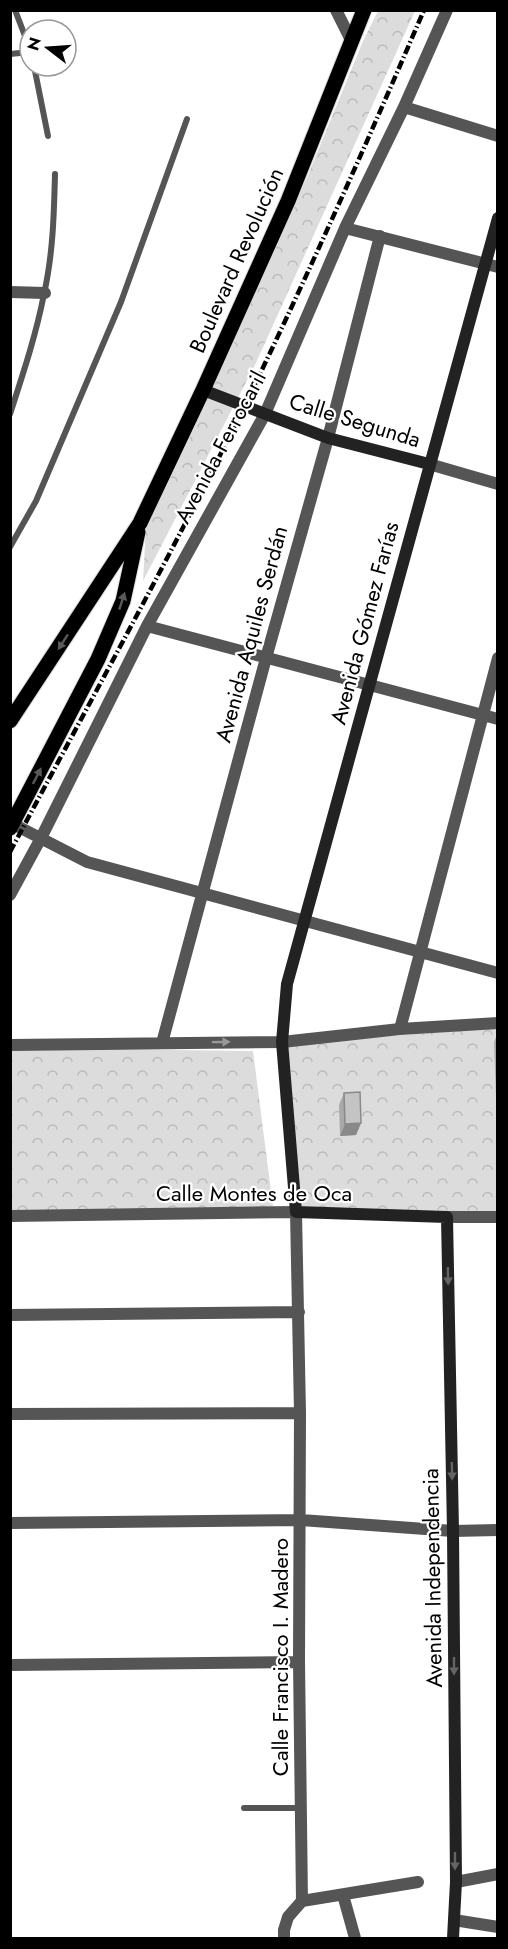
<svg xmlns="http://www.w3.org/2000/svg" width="508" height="1949" viewBox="0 0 508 1949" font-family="Jost,sans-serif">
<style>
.forest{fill:url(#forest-crowns)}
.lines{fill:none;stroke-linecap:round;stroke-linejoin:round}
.primary-casing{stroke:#dbdbdb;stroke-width:17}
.lane{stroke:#555;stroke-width:6}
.street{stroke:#555;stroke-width:12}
.secondary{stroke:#222;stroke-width:12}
.primary{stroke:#000;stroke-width:15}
.rail{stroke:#000;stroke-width:4.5;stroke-dasharray:9 3 1.5 3;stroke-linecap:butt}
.wall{fill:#a9a9a9}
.shaded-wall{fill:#898989}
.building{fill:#c4c4c4;stroke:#898989;stroke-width:1.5}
.oneway{fill:#595959}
.oneway2{fill:#999}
.oneway3{fill:#646464}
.labels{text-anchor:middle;stroke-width:4.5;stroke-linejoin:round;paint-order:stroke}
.street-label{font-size:22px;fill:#000;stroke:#fff}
</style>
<defs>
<pattern id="forest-crowns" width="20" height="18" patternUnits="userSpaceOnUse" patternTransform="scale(1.5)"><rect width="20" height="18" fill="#dcdcdc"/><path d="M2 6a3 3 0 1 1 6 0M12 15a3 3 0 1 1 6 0" fill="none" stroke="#bbb"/></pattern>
</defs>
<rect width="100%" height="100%" fill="#fff"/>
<path class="forest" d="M378,11H415L255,365L143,581L146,527L177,464L215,376L308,175L363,41Z
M497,1028V1212L299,1208L285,1044Z
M10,1048L253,1051L273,1207L11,1211Z"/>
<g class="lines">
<g class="primary-casing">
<path id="primary" d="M10,721L140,523L203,390L288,201L364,10
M10,828L98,659L123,601L138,532"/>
</g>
<path class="lane" d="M15,10L30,49
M10,54L30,52
M34,66L48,136
M10,414C23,374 36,335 44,294C53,254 54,214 55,174
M10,547L36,501L121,302L187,119
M244,1808H300"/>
<path class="street" d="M336,10L351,40
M404,107L498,136
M345,228L498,267
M10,292L45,293
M429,464L498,484
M147,626L498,719
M13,824L87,862L498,973
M10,895L41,838L147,626L265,414L345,228L404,107L447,10
M400,1029L498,658
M162,1043L266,658L328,438L380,236
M10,1045L282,1042L400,1029L498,1023
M10,1216L296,1212L300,1413L299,1662L302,1901
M447,1217H498
M10,1315L299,1312
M10,1414L300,1413
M10,1523L301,1520L453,1531L498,1530
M10,1665L299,1662
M456,1882L498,1874
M343,1895L355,1938
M454,1920L498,1927
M284,1938V1930L288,1917L302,1901L418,1882"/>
<path class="secondary" d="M203,390L328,438L429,464
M453,1938L456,1882L453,1531L447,1217L296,1212L282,1042L287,984L498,218"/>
<use href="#primary" class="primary"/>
<path class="rail" d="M10,852C89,703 171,556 245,405C308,275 367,143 424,10"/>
</g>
<path class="wall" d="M498,1032V1097H496L494,1042Z
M344,1093L361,1123L356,1135L340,1136L339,1105Z"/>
<path class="shaded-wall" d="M361,1123L356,1135L340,1136L345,1124Z"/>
<path class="building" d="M360,1092L361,1123L345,1124L344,1093Z"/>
<defs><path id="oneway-solid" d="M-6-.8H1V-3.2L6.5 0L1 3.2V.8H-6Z" transform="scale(1.5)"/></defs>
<g class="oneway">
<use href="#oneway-solid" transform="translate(122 601) rotate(-72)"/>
<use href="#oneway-solid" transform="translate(63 642) rotate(123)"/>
<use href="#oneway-solid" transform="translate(37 776) rotate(-63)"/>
</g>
<use class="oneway2" href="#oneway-solid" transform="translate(221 1042) rotate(-1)"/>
<g class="oneway3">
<use href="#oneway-solid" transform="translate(448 1276) rotate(89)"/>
<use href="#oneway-solid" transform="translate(452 1471) rotate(89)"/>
<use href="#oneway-solid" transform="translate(454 1666) rotate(90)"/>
<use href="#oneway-solid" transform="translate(455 1861) rotate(90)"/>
</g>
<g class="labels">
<g class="street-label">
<text transform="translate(236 260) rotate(-66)" y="8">Boulevard Revolución</text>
<text transform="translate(355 420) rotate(17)" y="8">Calle Segunda</text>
<text transform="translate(220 447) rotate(-62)" y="8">Avenida Ferrocaril</text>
<text transform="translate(364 623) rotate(-75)" y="8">Avenida Gómez Farías</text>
<text transform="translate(251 634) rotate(-75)" y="8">Avenida Aquiles Serdán</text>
<text x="254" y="1201">Calle Montes de Oca</text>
<text transform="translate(432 1578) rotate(-91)" y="8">Avenida Independencia</text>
<text transform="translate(280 1657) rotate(-90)" y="8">Calle Francisco I. Madero</text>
</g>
</g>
<rect width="508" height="1949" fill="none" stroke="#000000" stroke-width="24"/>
<g transform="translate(48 48) rotate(287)"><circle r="28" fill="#ffffff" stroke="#999999" stroke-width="1.5"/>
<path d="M0-4.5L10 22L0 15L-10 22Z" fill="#000000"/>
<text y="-9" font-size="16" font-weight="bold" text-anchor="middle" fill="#000000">N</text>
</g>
</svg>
